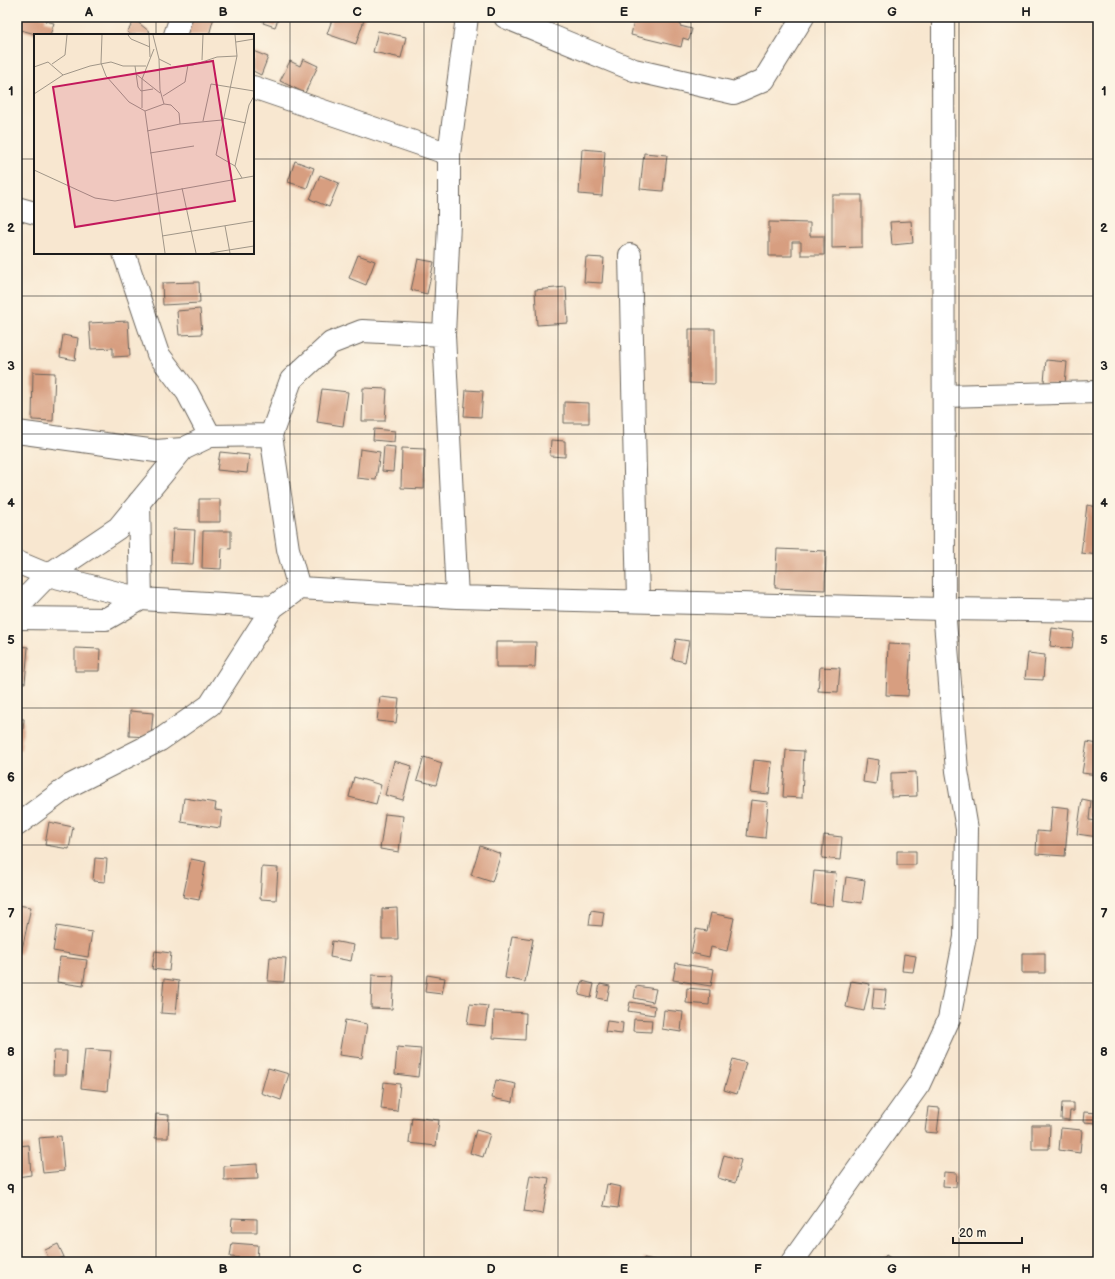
<svg xmlns="http://www.w3.org/2000/svg" width="1115" height="1279" viewBox="0 0 1115 1279" font-family="'Balsamiq Sans',sans-serif">
<style>
.building{fill:#d79e80}
.lines{fill:none;stroke-linecap:round;stroke-linejoin:round}
.street-casing{stroke:#69635b;stroke-width:24}
.secondary-casing{stroke:#69635b;stroke-width:24}
.street{stroke:#fff;stroke-width:22}
.secondary{stroke:#fff;stroke-width:22}
.grid{fill:none;stroke:#1c1c1c;stroke-width:1;stroke-opacity:0.55}
.inset-road{fill:none;stroke:#a09688;stroke-width:1}
.view{fill:#c2185b;fill-opacity:0.15;stroke:#c2185b;stroke-width:2}
.inset-edge{fill:none;stroke:#1c1c1c;stroke-width:2}
.neatline{fill:none;stroke:#1c1c1c;stroke-width:1.5}
.grid-label{font-size:13px;text-anchor:middle;font-weight:bold;fill:#1c1c1c}
</style>
<rect width="100%" height="100%" fill="#fcf5e5"/>
<filter id="ink" filterUnits="userSpaceOnUse"><feTurbulence type="fractalNoise" baseFrequency=".025" numOctaves="2"/><feDisplacementMap in="SourceGraphic" scale="8" xChannelSelector="R" yChannelSelector="G"/><feConvolveMatrix kernelMatrix="1 2 1 2 8 2 1 2 1" color-interpolation-filters="sRGB"/></filter>
<filter id="wash" filterUnits="userSpaceOnUse"><feTurbulence type="fractalNoise" baseFrequency=".012" numOctaves="4" result="noise"/><feDisplacementMap in="SourceGraphic" scale="16" xChannelSelector="R" yChannelSelector="G"/><feGaussianBlur stdDeviation="0.9" result="paint"/><feColorMatrix in="noise" values="0 0 0 0 0 0 0 0 0 0 0 0 0 0 0 0 0 1.4 0 .05"/><feComposite in="paint" operator="in"/></filter>
<g filter="url(#wash)">
<rect width="100%" height="100%" fill="#f8e7d0"/>
<g id="blocks">
<path class="building" d="M17,17H46L45,21L54,23L50,35H39L17,29Z
M192,17H214L209,35H180Z
M266,17H279L275,27L263,23Z
M333,17H365L356,44L327,34Z
M635,17H660L667,19V17H690L689,23L681,21L680,26L692,29L689,40L683,38L681,47L631,35Z
M135,20L150,32L148,35H131L127,32Z
M378,31L406,37L401,58L373,52Z
M253,51L268,57L261,75L253,71Z
M303,59L318,66L305,93L280,81L290,61L300,66Z
M582,149L605,151L602,196L579,194Z
M644,153L667,155L663,191L640,189Z
M295,161L314,168L307,188L288,182Z
M320,175L339,183L329,207L310,199Z
M832,195H862V247L832,248Z
M911,221L913,243L892,245L890,222Z
M769,222L810,223V236H824V255H801V242H792V256H769Z
M358,255L375,261L366,285L349,278Z
M586,257L604,258L602,283L584,282Z
M418,259L434,262L427,294L411,290Z
M199,282L200,303L163,305L162,283Z
M566,287L568,323L537,325L535,290Z
M200,309L202,334L179,335L177,311Z
M128,321L130,356L113,357V348L91,349L89,323Z
M689,329H715V384L689,383Z
M63,335L78,338L75,360L60,357Z
M1046,360L1067,362L1065,384L1044,382Z
M33,372L55,373L53,421L32,420Z
M363,388L387,389L385,421H362Z
M322,389L348,392L343,426L317,422Z
M466,390L483,391L481,417L464,416Z
M564,402L589,403V423H564Z
M374,429L395,431L394,442L373,440Z
M551,440L565,441V457L550,456Z
M384,446L395,447L393,472L382,471Z
M402,448L425,449L424,489L401,488Z
M360,449L380,452L376,480L357,478Z
M220,452L249,455L247,473L217,470Z
M199,499H220V522H199Z
M1087,505L1098,507V555L1081,553Z
M173,529L195,530L193,564L171,563Z
M203,531H231V549L222,548L221,569L202,568Z
M777,549L826,551L825,590L775,588Z
M1052,628L1074,631L1072,649L1050,646Z
M676,639L689,641L685,662L672,659Z
M496,642H536L535,667H496Z
M888,644L911,645L908,696L886,695Z
M17,646L28,647L25,683L17,682Z
M75,648L100,649L99,671H75Z
M1028,653L1045,655L1043,680L1025,679Z
M820,667L840,668L838,692L818,691Z
M380,697L399,699L396,723L377,721Z
M130,711L153,713L151,737L129,736Z
M17,718L24,719L21,750L17,749Z
M1087,742L1098,744V775L1082,773Z
M786,750L804,751L802,798L783,797Z
M424,757L442,763L436,785L417,780Z
M866,758L879,760L876,784L863,782Z
M754,760L772,762L769,794L750,792Z
M394,761L412,766L403,800L385,795Z
M916,772L917,796L891,797V773Z
M354,777L381,785L376,804L349,797Z
M184,798L216,803L215,810L222,811L220,828L181,822Z
M1082,799L1091,801L1089,820L1098,821V837L1077,834Z
M1096,799L1098,800V819L1094,818Z
M751,800L768,802L765,838L747,836Z
M1052,806L1069,808L1065,856L1036,854L1037,831L1050,832Z
M385,814L403,816L399,852L380,849Z
M49,822L73,827L69,849L45,845Z
M824,835L842,837L840,860L822,858Z
M480,846L501,854L492,882L471,875Z
M897,851H916V865H897Z
M95,858L107,859L105,882L93,881Z
M191,859L206,862L199,900L183,897Z
M262,867L278,868L276,900L260,899Z
M814,871L836,873L833,906L811,904Z
M846,877L865,880L862,903L843,900Z
M17,905L31,907L21,954L17,953Z
M397,908L398,939H382V909Z
M591,910L604,912L602,926L589,925Z
M711,913L734,918L727,951L711,947L709,957L691,953L696,929L707,931Z
M57,926L92,932L88,957L53,951Z
M512,936L533,939L525,982L505,978Z
M332,941L354,945L351,961L330,957Z
M155,951L171,953L169,971L152,969Z
M1022,953H1045V973H1022Z
M904,954L916,956L913,972L902,971Z
M60,957L87,960L83,986L57,982Z
M270,957L286,958L284,982L268,981Z
M676,963L714,969L711,986L673,980Z
M372,975L394,976L392,1009L371,1008Z
M427,975L445,978L442,994L425,992Z
M164,979L179,981L176,1014L161,1013Z
M582,981L594,984L591,998L579,995Z
M851,981L870,984L864,1011L846,1007Z
M600,984L610,986L607,1000L597,998Z
M636,986L656,989L653,1002L634,998Z
M687,988L710,990L709,1005L686,1003Z
M874,989L886,990L884,1010L872,1009Z
M630,1002L655,1006L654,1015L628,1011Z
M470,1004L488,1006L485,1026L467,1024Z
M664,1010L683,1012L681,1032L662,1029Z
M494,1011L526,1013L525,1040L493,1038Z
M634,1019L652,1020L651,1032L633,1031Z
M345,1020L367,1024L362,1058L339,1055Z
M607,1021L623,1023L622,1034L605,1032Z
M397,1047L421,1049L418,1077L395,1074Z
M85,1049L111,1051L107,1091L81,1088Z
M54,1051H67L66,1075H53Z
M733,1059L746,1063L737,1094L724,1090Z
M268,1068L289,1074L281,1100L261,1093Z
M496,1080L516,1084L513,1102L492,1098Z
M384,1082L400,1084L397,1111L381,1109Z
M1062,1103H1074V1111H1070L1069,1120L1061,1119Z
M928,1107L940,1108L937,1133L925,1132Z
M1084,1112L1098,1113V1123L1083,1122Z
M156,1114L169,1115L168,1138H155Z
M412,1117L439,1120L436,1146L409,1143Z
M1032,1125H1050L1049,1149H1032Z
M1061,1128L1082,1130L1080,1153L1059,1150Z
M476,1130L490,1134L483,1157L470,1153Z
M61,1136L64,1171L43,1173L39,1138Z
M29,1145L31,1175L17,1177V1146Z
M724,1155L741,1160L735,1183L718,1178Z
M257,1164L258,1179L224,1180V1166Z
M944,1172L957,1173L956,1187L943,1186Z
M530,1175L549,1178L543,1214L524,1211Z
M607,1184L621,1187L618,1208L603,1206Z
M232,1218L257,1219V1232H231Z
M232,1243L258,1245L257,1259L230,1257Z
M58,1244L64,1257L50,1262L45,1250Z
M886,1255L897,1262H881Z
M644,1258L659,1261V1262H643Z"/>
</g>
</g>
<g filter="url(#ink)">
<use href="#blocks" fill-opacity="0" stroke="#69635b" stroke-width="1"/>
<g class="lines">
<g class="street-casing">
<path id="street" d="M505,17L634,70L734,93L764,80L803,17
M175,35L181,17
M253,87L449,154
M17,208L35,213
M124,253L158,354L187,392L210,436
M630,255L638,601
M944,396L1098,392
M17,432L156,451L183,449L210,436L271,435
M17,562L48,575L141,599L273,607
M299,588L288,549L271,435L291,380L331,343L362,331L444,335
M457,597L444,335L449,223V154L467,17
M17,607L48,575L118,528L183,449
M17,618L106,619L141,599L139,502
M17,825L69,786L160,740L210,705L273,607L299,588L457,597L944,609L1098,611"/>
</g>
<g class="secondary-casing">
<path id="secondary" d="M792,1262L919,1084L949,1019L965,937L967,829L957,771L944,609L943,17"/>
</g>
<use href="#street" class="street"/>
<use href="#secondary" class="secondary"/>
</g>
</g>
<path class="grid" d="M156,17V35M290,17V1262M424,17V1262M558,17V1262M691,17V1262M825,17V1262M959,17V1262M17,159H35M253,159H1098M156,253V1262M17,296H1098M17,434H1098M17,571H1098M17,708H1098M17,845H1098M17,983H1098M17,1120H1098"/>
<g transform="translate(34 34)">
<rect width="220" height="220" fill="#f8e7d0"/>
<path class="inset-road" d="M68,1L67,29L72,42L95,68L111,77L131,219M94,1L97,5L116,13M115,1L116,23M119,1L125,25L137,31M201,1L203,22L182,121L201,132L208,144M202,8L220,5M125,25L126,56L130,70M168,26L169,1M18,30L31,21L33,1M101,32L104,53L107,57L119,55M0,33L14,28L29,41M125,35L159,31L183,23L203,22M102,40L126,59M0,60L29,41L56,32L77,28L89,32H112M129,62L151,48L154,31M108,74V45L120,15M111,77L130,70L137,71L145,79L146,90M189,84L212,89M169,87L177,50L220,57M113,97L146,90L188,86M116,119L160,112M201,132L215,71L220,62M0,136L61,164L81,167L220,142M148,154L162,219M191,192L196,219M128,202L220,187M176,219L220,212"/>
<path class="view" d="M179,27L201,167L41,193L19,53Z"/>
<rect width="220" height="220" class="inset-edge"/>
</g>
<rect width="1115" height="1279" fill="none" stroke="#fcf5e5" stroke-width="44"/>
<path d="M953 1237v6h69v-6" fill="none" stroke="#1c1c1c" stroke-width="2"/>
<text x="959" y="1237" font-size="12" fill="#1c1c1c" stroke="#fcf5e5" stroke-width="3" paint-order="stroke">20 m</text>
<rect x="22" y="22" width="1071" height="1235" class="neatline"/>
<g class="grid-label">
<text x="89" y="16">A</text>
<text x="223" y="16">B</text>
<text x="357" y="16">C</text>
<text x="491" y="16">D</text>
<text x="624" y="16">E</text>
<text x="758" y="16">F</text>
<text x="892" y="16">G</text>
<text x="1026" y="16">H</text>
<text x="11" y="95">1</text>
<text x="1104" y="95">1</text>
<text x="11" y="232">2</text>
<text x="1104" y="232">2</text>
<text x="11" y="370">3</text>
<text x="1104" y="370">3</text>
<text x="11" y="507">4</text>
<text x="1104" y="507">4</text>
<text x="11" y="644">5</text>
<text x="1104" y="644">5</text>
<text x="11" y="781">6</text>
<text x="1104" y="781">6</text>
<text x="11" y="918">7</text>
<text x="1104" y="918">7</text>
<text x="11" y="1056">8</text>
<text x="1104" y="1056">8</text>
<text x="11" y="1193">9</text>
<text x="1104" y="1193">9</text>
<text x="89" y="1273">A</text>
<text x="223" y="1273">B</text>
<text x="357" y="1273">C</text>
<text x="491" y="1273">D</text>
<text x="624" y="1273">E</text>
<text x="758" y="1273">F</text>
<text x="892" y="1273">G</text>
<text x="1026" y="1273">H</text>
</g>
</svg>
